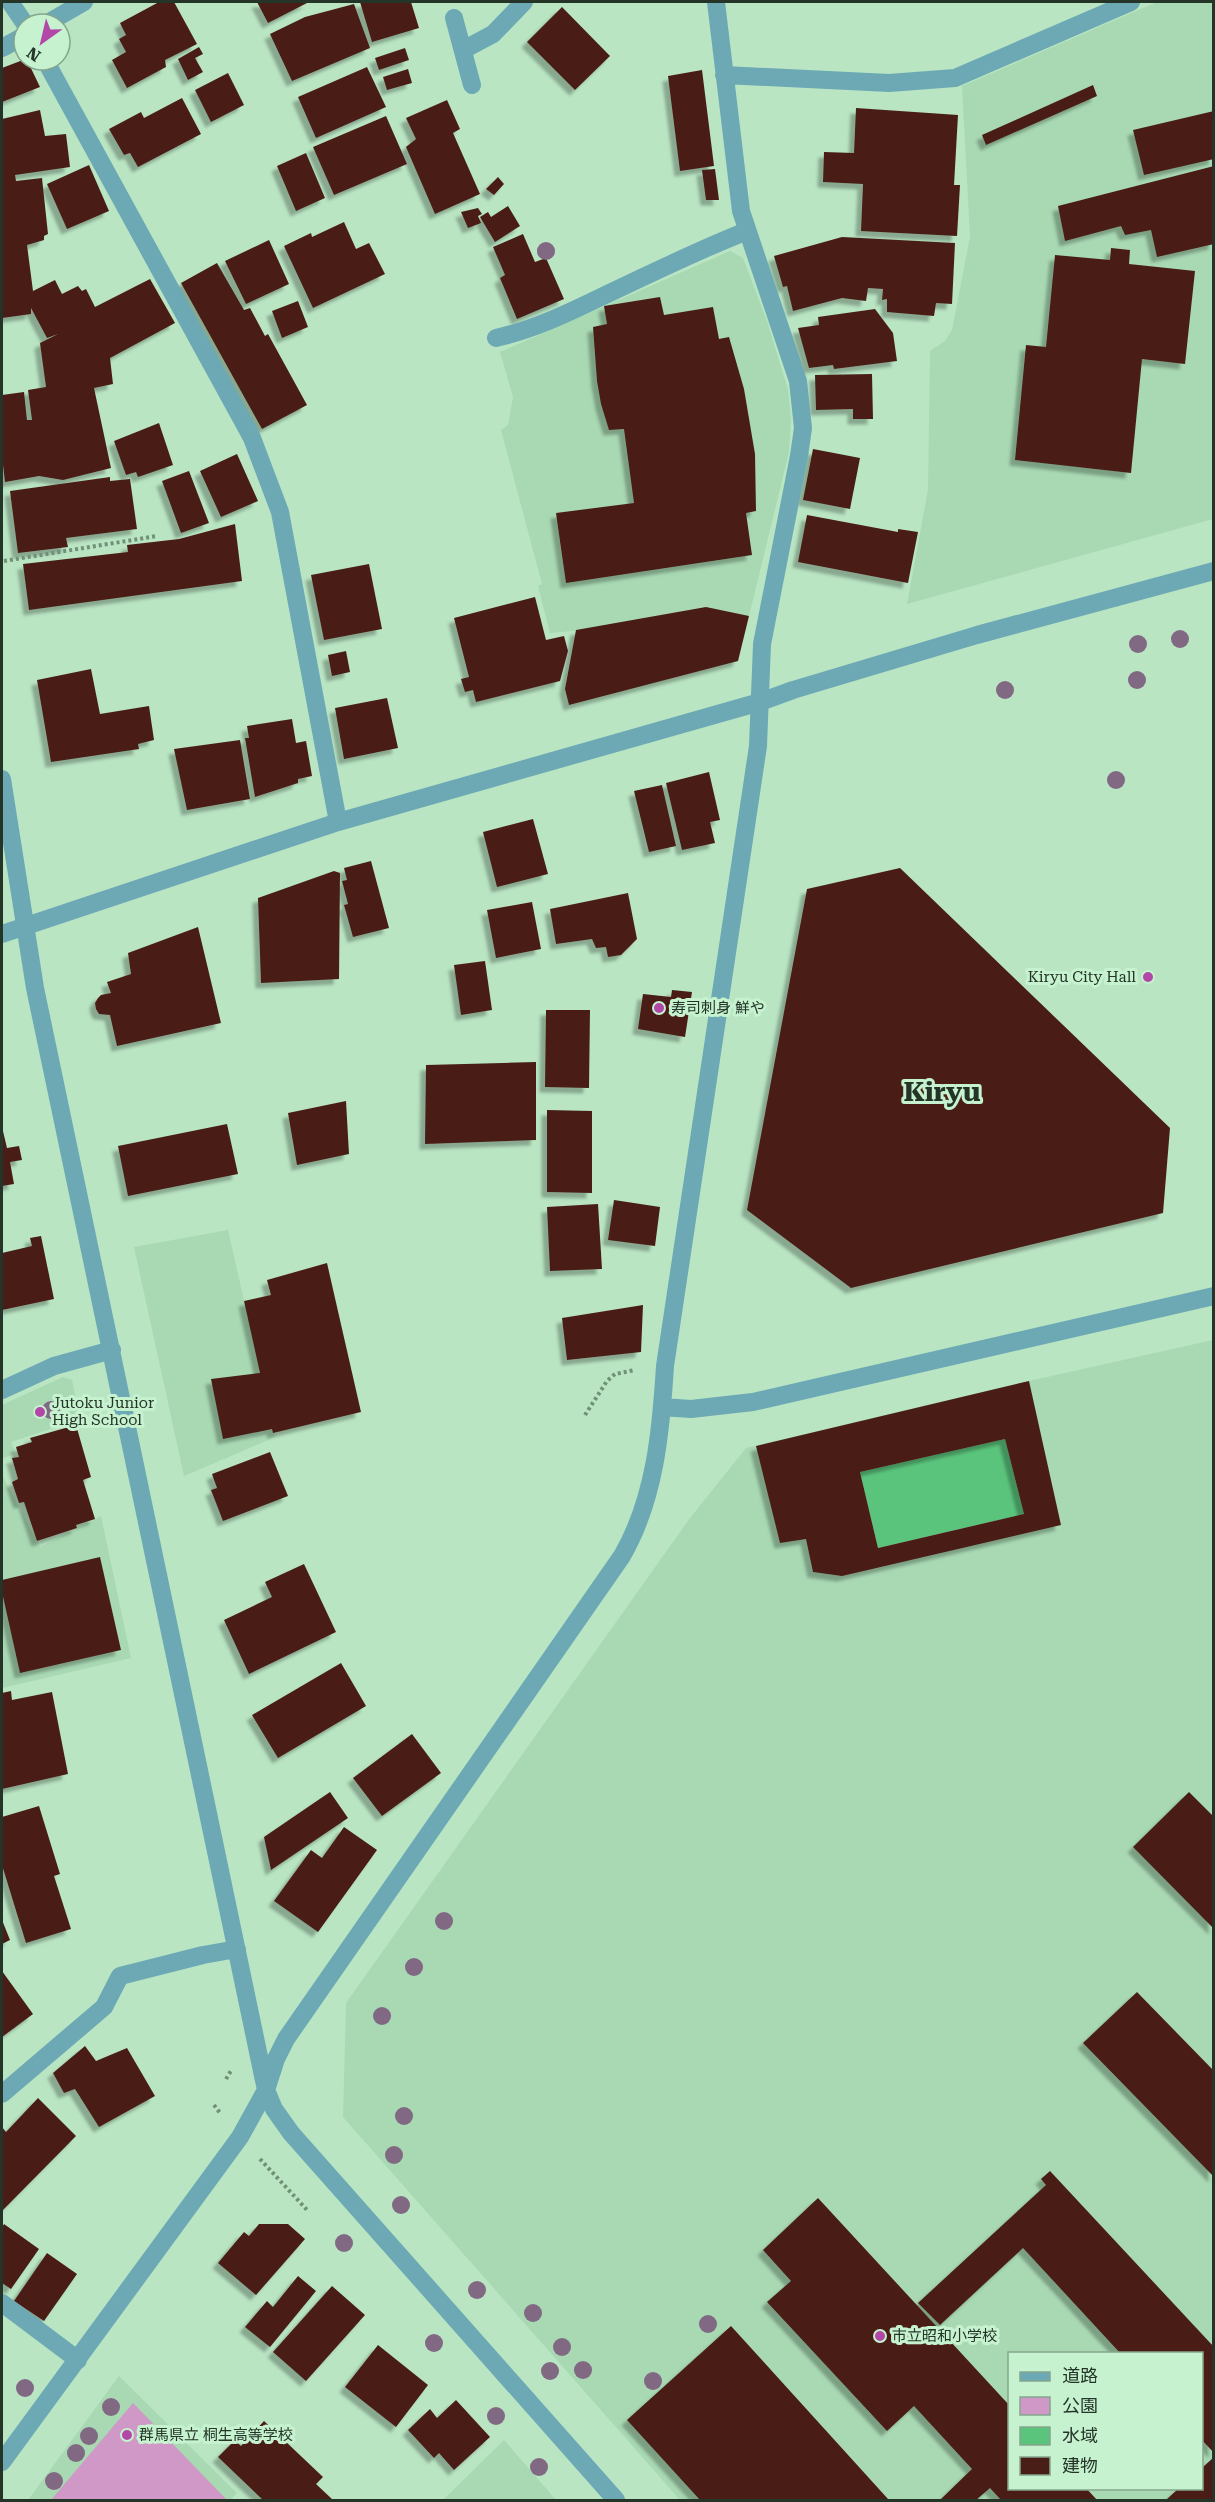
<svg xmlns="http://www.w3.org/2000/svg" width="1215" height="2502" viewBox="0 0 1215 2502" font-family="'Roboto Serif','Noto Sans JP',serif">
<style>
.built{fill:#a8d9b3;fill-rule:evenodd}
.green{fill:#cf98c7}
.water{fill:#5ac47c}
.building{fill:#481e17;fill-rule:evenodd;filter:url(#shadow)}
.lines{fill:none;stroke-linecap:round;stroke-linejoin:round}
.path{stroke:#719078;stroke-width:4;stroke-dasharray:3 3;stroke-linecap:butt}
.minor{stroke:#6ca9b5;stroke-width:18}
.tree{fill:#816883}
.poi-dot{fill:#b247a8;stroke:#c6f2d0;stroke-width:2}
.labels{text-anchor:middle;stroke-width:6;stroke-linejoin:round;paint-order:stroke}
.poi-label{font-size:15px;fill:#243528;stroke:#c6f2d0;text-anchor:start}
.town-label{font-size:27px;font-weight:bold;fill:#243528;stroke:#c6f2d0}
</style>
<defs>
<filter id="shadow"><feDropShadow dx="-5.5" dy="5.5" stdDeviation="1.5" flood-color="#0004"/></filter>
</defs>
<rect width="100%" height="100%" fill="#b9e5c3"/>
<path class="built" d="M1157,2H1213V519L907,604L928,490L930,351L945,341L952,330L970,237L962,86Z
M730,251L743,258L767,321L788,390L791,419L789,452L749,616L550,633L538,586L542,584L501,430L508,425L513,397L500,352Z
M228,1230L275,1437L184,1476L134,1247Z
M1213,1340V2500H680L343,2117L346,2003L690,1518L746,1448L1029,1381ZM1010,2354H1202V2488H1010Z
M63,1377L72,1380L80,1419L11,1442L15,1453L2,1459V1405Z
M2,1475L40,1547L101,1516L131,1658L2,1688Z
M119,2376L237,2493L232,2498L235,2500H28Z
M504,2440L556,2500H443Z"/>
<path class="green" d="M133,2403L227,2500H51Z"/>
<path class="water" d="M1005,1439L1024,1514L878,1548L860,1472Z"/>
<path class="building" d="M159,2H174L197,44L165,60L166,67L127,88L112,60L126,52L119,39L126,35L120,23Z
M257,2H309L268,23Z
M360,2H411L419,28L372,42Z
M354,4L370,48L292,81L270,34L305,17Z
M562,7L610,56L575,90L527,42Z
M199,47L203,54L195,58L203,72L188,80L178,59Z
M405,48L409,60L379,70L375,58Z
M23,60H27L40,87L2,102V68Z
M367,67L386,107L316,138L298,97Z
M408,69L412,83L387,90L383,77Z
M702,70L714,166L680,171L668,76Z
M228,73L244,105L211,122L195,90Z
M1093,85L1097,96L986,145L982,135Z
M182,98L201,134L138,167L130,153L124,155L109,129L141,112L144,118Z
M447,100L460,129L453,133L480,194L435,214L406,147L416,139L406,118Z
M856,108L958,115L954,185H960L957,236L861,231L863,184L823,182L824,152L854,153Z
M40,110L45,136L66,134L70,167L15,175L16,181L42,178L48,234L44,236V240L27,245L33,291L55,280L62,294L78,286L82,291L86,289L95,307L150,279L175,323L110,358L113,384L94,388L111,468L63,480L39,476L5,482L2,456V395L24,392L27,420H32L28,390L46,387L40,343L58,334L47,338L31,308V314L2,318V119Z
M1214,111V159L1144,175L1133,130Z
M386,116L407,164L334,195L313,147Z
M306,153L325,198L296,211L277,166Z
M89,165L109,211L67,229L47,184Z
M1214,166V244L1157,257L1151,230L1125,235L1121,226L1065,241L1058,206Z
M715,169L719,200H706L702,170Z
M498,177L504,184L494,195L486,189Z
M508,206L520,226L495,242L480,217L488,212L491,217Z
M478,208L482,214L478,216L481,223L468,228L461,212Z
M344,222L356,249L369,243L385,274L313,308L284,246L311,233L312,237Z
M523,234L535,262L546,258L564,299L517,319L500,278L505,275L493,247Z
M842,237L955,243L952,304L936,303L934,316L887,312V299L882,300L883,289L868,288L866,301L842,298L793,311L787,286L783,287L774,256Z
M269,240L289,284L246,304L225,261Z
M1111,248L1130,250L1129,264L1195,271L1185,364L1142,359L1131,473L1015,460L1026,345L1046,347L1055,255L1110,260Z
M217,263L244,310L250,308L265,336L268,334L307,405L262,429L181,283Z
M660,297L664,315L713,307L719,339L729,337L744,389L755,454L756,511L746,513L752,555L566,583L556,513L634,503L624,429L609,430L601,404L597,381L593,327L607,324L604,306Z
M298,301L308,327L282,338L272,311Z
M875,309L893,333L897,361L834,369L833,365L809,368L798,328L819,325L818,317Z
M872,374L873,419H853V409L816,410L815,375Z
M159,423L173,465L138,477L136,472L126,475L114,441Z
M813,449L860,458L850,509L803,500Z
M237,454L258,501L221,517L200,471Z
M189,471L209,523L181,533L162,481Z
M110,477V481L130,479L137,529L66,538L68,547L18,553L10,491Z
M807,515L898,532V529L918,532L908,583L798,562Z
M235,524L242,581L29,610L23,564L128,552L127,545L179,539Z
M369,564L382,629L324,640L311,575Z
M535,597L546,640L564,636L568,651L560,681L476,702L473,690L465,692L461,679L469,677L454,618Z
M706,607L749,616L738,661L569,705L565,689L576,630Z
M346,651L350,672L332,676L328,655Z
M91,669L100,714L149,706L154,740L138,744L139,749L51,762L37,680Z
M387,698L398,748L344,759L335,708Z
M292,719L296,743L306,741L312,776L298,779V783L255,797L245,738H249L247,726Z
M240,740L250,799L187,810L174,749Z
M709,772L720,820L710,822L715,843L682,850L666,783Z
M662,785L676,846L649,852L634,791Z
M533,819L548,874L497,887L483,832Z
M371,861L389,928L353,937L344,905L348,904L342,881L347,880L344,868Z
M900,868L1170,1128L1163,1213L851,1288L747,1210L807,889Z
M334,871L340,873L339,979L261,983L258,898Z
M628,893L637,939L621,955L608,957L606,947L596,948L592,939L556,944L550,909Z
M532,902L541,949L496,958L487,910Z
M198,927L221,1023L117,1046L110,1015L99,1014L96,1009L95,1003L98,998L101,995L111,993L107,982L131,974L128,953Z
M485,961L492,1010L461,1015L454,965Z
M672,990L692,992L685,1037L638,1029L643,994L671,997Z
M546,1010H590L589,1088L545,1087Z
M536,1062V1140L425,1144L426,1065Z
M346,1101L349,1154L297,1165L288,1113Z
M547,1110L592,1111V1193L547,1192Z
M227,1124L238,1174L128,1196L118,1146Z
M2,1127L7,1148L19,1146L22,1160L10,1162L14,1184L2,1186Z
M614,1200L660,1207L655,1246L608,1240Z
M598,1204L602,1269L550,1271L547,1207Z
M41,1236L54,1299L2,1310V1253L32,1246L30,1238Z
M327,1263L361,1412L273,1433L272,1429L223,1439L211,1379L260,1373L244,1301L271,1295L267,1280Z
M643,1305L641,1352L567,1360L562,1318Z
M1029,1381L1061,1525L842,1576L813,1572L806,1539L780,1543L756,1446ZM1005,1439L1024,1514L878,1548L860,1472Z
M76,1425L91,1477L83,1480L95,1519L76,1525L77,1528L37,1541L24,1502L19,1503L12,1482L18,1479L12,1458L19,1457L16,1447L32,1442L30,1438Z
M270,1452L288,1496L223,1521L211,1490L217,1488L212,1474Z
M100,1557L121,1650L20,1673L2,1592V1580Z
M304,1564L336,1632L249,1674L224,1620L272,1597L265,1582Z
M341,1663L366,1706L278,1758L252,1715Z
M11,1691L12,1700L52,1692L68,1774L2,1789V1693Z
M412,1734L441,1773L382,1816L353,1778Z
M330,1792L348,1818L271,1870L264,1837Z
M1189,1792L1214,1817V1929L1133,1847Z
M39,1806L60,1874L54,1876L71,1929L26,1943L2,1865V1817Z
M344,1827L377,1850L318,1932L274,1901L311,1850L322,1858Z
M2,1920L10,1940L2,1944Z
M2,1971L33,2014L2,2037Z
M1137,1992L1214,2071V2177L1083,2043Z
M85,2046L96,2061L127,2048L155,2096L99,2127L75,2089L64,2093L53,2073Z
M38,2098L76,2136L2,2211V2127L6,2132Z
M1050,2171L1214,2347V2453L1202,2440V2354H1121L1023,2248L940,2325L918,2303L1046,2185L1041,2179Z
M818,2198L1010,2406V2488H1086L1097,2500H1001L990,2488L976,2500H940L972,2469L914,2406L887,2431L767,2302L791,2281L763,2250Z
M4,2224L39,2249L11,2289L2,2283V2228Z
M259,2224H288L305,2239L256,2295L218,2263L244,2232L249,2236Z
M47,2253L77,2274L44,2321L14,2301Z
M298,2276L316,2291L270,2347L245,2327L267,2301L273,2307Z
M332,2286L365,2315L306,2381L273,2352Z
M731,2326L888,2499L886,2500H700L627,2420Z
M378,2345L428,2385L396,2427L345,2387Z
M456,2400L490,2437L454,2470L439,2453L434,2458L408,2430L430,2409L437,2418Z
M264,2421L323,2477L316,2484L333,2500H263L218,2457L235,2440L241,2446Z
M1214,2457V2500H1166L1179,2488H1202V2468Z"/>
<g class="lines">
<path class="path" d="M4,561L157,536
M585,1415L607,1381L615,1374L635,1370
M226,2079L232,2069
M214,2105L220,2113
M260,2159L308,2211"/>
<path class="minor" d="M10,2L25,24
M454,18L472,85
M46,24L84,2
M2,48L24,36
M463,50L493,34L524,2
M45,60L252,438L280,512L338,822
M724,75L889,83L955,78L1131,2
M496,338C532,330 566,314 599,298C648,275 696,251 747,231
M2,779L35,988L266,2090L274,2109L291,2133L616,2500
M2,934L338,822L760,702L793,690L977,635L1214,571
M2,1390L54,1366L112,1350
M662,1407L691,1409L753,1402L1214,1296
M2,2094L104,2007L120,1976L203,1955L237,1949
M2,2303L78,2360
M2,2462L240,2137L266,2090L276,2059L286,2039L622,1556C655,1499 661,1431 665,1366L758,746L762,644L799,456L803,428L798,381L741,211L716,2"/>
</g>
<g class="tree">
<circle cx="546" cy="251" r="9"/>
<circle cx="1180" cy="639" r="9"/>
<circle cx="1138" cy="644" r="9"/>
<circle cx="1137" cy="680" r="9"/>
<circle cx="1005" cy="690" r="9"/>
<circle cx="1116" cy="780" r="9"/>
<circle cx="51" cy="1410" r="9"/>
<circle cx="444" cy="1921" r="9"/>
<circle cx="414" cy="1967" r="9"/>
<circle cx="382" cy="2016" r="9"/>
<circle cx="404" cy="2116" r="9"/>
<circle cx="394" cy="2155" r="9"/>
<circle cx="401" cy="2205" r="9"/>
<circle cx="344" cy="2243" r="9"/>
<circle cx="477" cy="2290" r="9"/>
<circle cx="533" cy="2313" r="9"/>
<circle cx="708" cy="2324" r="9"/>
<circle cx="434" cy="2343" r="9"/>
<circle cx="562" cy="2347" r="9"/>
<circle cx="583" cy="2370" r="9"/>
<circle cx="550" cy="2371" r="9"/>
<circle cx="653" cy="2381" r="9"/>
<circle cx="25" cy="2388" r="9"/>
<circle cx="111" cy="2407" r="9"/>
<circle cx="496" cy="2416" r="9"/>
<circle cx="89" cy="2436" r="9"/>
<circle cx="76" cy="2453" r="9"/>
<circle cx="539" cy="2467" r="9"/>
<circle cx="54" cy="2481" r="9"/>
</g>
<g class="poi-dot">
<circle cx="1148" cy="977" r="6"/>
<circle cx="659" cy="1008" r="6"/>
<circle cx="40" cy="1412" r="6"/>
<circle cx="880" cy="2336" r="6"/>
<circle cx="127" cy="2435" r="6"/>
</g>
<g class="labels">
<g class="poi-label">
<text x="1136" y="982" text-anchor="end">Kiryu City Hall</text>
<text x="671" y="1013">寿司刺身 鮮や</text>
<text x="52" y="1408">Jutoku Junior<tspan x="52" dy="17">High School</tspan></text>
<text x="892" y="2341">市立昭和小学校</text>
<text x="139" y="2440">群馬県立 桐生高等学校</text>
</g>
<g class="town-label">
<text x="942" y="1101">Kiryu</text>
</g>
</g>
<rect width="1215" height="2502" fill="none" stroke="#243528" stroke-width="6"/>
<rect x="1008" y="2352" width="195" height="138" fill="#c6f2d0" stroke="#85a68d" stroke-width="1.5"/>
<rect x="1020" y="2372" width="30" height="9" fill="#6ca9b5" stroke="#85a68d" stroke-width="1.5"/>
<text x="1062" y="2382" font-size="18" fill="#243528">道路</text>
<rect x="1020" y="2397" width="30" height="18" fill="#cf98c7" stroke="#85a68d" stroke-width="1.5"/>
<text x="1062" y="2412" font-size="18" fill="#243528">公園</text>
<rect x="1020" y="2427" width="30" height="18" fill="#5ac47c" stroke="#85a68d" stroke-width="1.5"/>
<text x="1062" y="2442" font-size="18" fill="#243528">水域</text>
<rect x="1020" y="2457" width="30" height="18" fill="#481e17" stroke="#85a68d" stroke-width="1.5"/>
<text x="1062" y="2472" font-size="18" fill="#243528">建物</text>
<g transform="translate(42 42) rotate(214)"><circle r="28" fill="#c6f2d0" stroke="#85a68d" stroke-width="1.5"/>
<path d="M0-4.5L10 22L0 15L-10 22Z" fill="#b247a8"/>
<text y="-9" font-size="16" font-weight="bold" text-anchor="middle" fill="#243528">N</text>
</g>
</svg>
